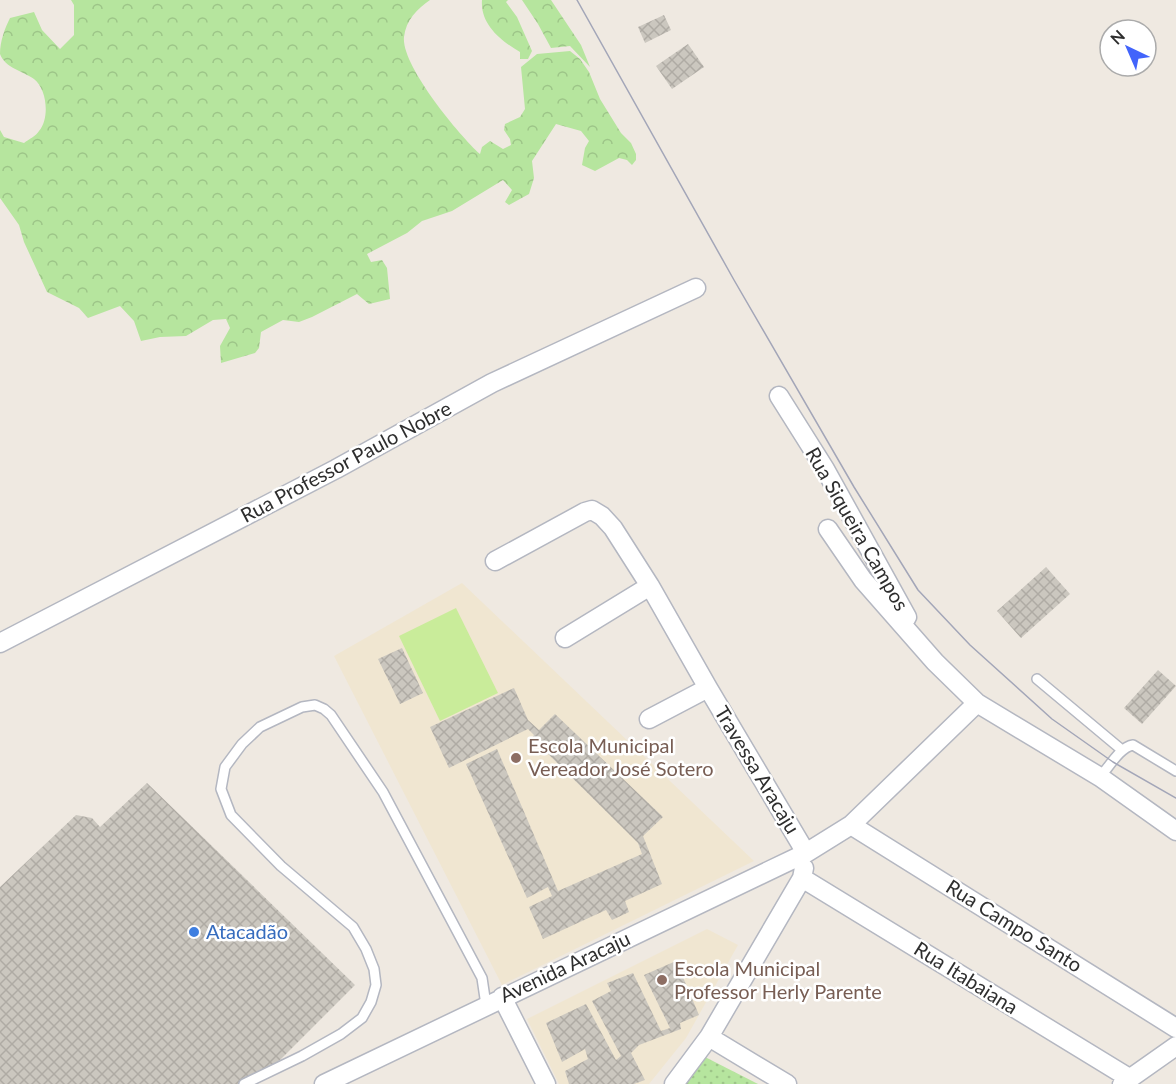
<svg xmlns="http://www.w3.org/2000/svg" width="1176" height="1084" viewBox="0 0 1176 1084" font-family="Lato,sans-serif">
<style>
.education{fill:#f0e6d1}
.forest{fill:url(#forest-crowns)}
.park{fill:url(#park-dots)}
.pitch{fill:#c9ec9a}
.building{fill:url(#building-cross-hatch)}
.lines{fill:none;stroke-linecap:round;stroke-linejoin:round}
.service-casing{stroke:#b4b7c1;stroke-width:12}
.minor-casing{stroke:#b4b7c1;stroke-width:21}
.service{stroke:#fff;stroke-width:9}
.minor{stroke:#fff;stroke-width:18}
.tram{stroke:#a3a6b8;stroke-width:1.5}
.education-dot{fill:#8d6e63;stroke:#fff;stroke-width:2}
.shop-dot{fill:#3f7fe0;stroke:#fff;stroke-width:2}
.labels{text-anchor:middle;stroke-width:5;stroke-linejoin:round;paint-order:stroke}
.street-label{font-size:20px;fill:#2e2e2e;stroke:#fff}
.education-label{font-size:20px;fill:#785e54;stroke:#fff;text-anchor:start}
.shop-label{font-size:20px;fill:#366cbe;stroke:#fff;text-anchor:start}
</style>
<defs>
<pattern id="forest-crowns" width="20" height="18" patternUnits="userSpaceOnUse" patternTransform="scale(1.5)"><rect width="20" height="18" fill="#b6e59e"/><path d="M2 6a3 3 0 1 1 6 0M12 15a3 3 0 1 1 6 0" fill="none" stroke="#9dc588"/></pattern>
<pattern id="park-dots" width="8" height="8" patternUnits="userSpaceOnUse" patternTransform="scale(1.5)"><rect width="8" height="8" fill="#b6e59e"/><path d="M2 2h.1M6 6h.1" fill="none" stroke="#9dc588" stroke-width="1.8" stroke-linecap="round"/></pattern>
<pattern id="building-cross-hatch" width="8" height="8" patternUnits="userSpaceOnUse" patternTransform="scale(1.5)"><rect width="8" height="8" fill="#cbc7bf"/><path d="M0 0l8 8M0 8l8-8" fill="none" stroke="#afaba4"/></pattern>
</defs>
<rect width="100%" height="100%" fill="#efe9e1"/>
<path class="education" d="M462,583L754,861L502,985L334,656Z
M707,929L738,945L686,1038L649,1084H559L527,1019Z"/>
<path class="forest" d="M71,0H430C417,9 406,20 404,37C401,65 459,135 480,154L482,147L490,141L503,149L511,145L510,139L504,130L505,124L520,117L525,109L521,67L537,54L570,51L580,59L589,72L600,99L621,133L631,143L636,154V160L632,165L627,160L619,158L595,171L582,165L585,148L589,141L581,131L556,124L532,161L534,178L529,194L509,205L505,202L512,190L503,180L452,211L422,221L407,233L367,254L371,262L382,260L387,268L390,299L369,304L357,294L312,317L299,322L283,320L261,332L259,348L255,353L221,363L220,346L230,328L226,319L213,320L186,336L160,337L141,341L134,321L120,306L88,318L79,308L47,292L24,242L19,225L0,198V130L4,137L24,143C29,139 36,136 39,131C50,118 47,89 34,79C23,71 5,68 0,54C0,41 5,28 10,18L34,12L42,30L60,49L74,35V5Z
M482,0H508L506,2L517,17L532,51L528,59H520V52C501,41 480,24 482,0Z
M522,0H551L581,45L590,67L570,46L551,48L538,24Z"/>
<path class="park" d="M705,1057L758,1084H681Z"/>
<path class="pitch" d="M456,608L498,693L440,721L399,636Z"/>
<path class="building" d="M664,15L671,30L645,43L638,27Z
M688,44L704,67L672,89L656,66Z
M1046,567L1070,594L1021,638L997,611Z
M402,648L423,693L400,704L378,659Z
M1158,670L1176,686L1142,724L1124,708Z
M514,688L528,720L539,730L555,714L663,817L643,836L662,884L625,901L629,912L612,920L606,910L543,939L529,907L552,896L548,887L527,898L466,764L497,749L558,891L642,854L638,843L532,738L534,735L528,729L449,768L430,727Z
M147,783L355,985L256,1084H0V887L76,815L92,818L100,827Z
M676,961L699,1015L680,1023L681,1029L639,1045L631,1053L645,1080L634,1084H569L565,1071L588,1059L585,1049L562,1062L546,1023L586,1004L616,1060L621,1056L592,1001L611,991L607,983L633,973L661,1031L670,1028L644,975Z"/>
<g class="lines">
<g class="service-casing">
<path id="service" d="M1037,679L1122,750
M1100,777C1109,767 1120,747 1133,745L1176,771
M244,1084L302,1056L341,1034L362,1018L371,1002L376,985L374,969L366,949L353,927L281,866L231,815L221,789L225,767L242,744L260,727L302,707L315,705L324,709L331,715L383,792L482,978L486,1005"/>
</g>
<g class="minor-casing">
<path id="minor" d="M779,396L825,469L907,617
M828,529L863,580L935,662L977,703L1100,777L1176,831
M495,561L585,512L592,510L602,516L613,528L650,586L708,688L806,853
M565,638L650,586
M0,643L336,469L492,383L696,288
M649,719L708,688
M851,825L1176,1028
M802,878L1129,1078
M502,997L546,1084
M709,1037L787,1084
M324,1084L806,853L851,825L977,703
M674,1084L709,1037L802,878L804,868
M1122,1084L1176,1046"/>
</g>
<use href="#service" class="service"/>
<use href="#minor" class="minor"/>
<path class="tram" d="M577,0L734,280L854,487L918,590L970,645L1052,719L1113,762L1176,798"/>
</g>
<g class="education-dot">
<circle cx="516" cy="758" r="6"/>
<circle cx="662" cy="980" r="6"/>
</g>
<circle class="shop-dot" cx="194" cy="932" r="6"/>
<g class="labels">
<g class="street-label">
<text transform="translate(346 462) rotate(-28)" y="7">Rua Professor Paulo Nobre</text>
<text transform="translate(857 529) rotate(60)" y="7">Rua Siqueira Campos</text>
<text transform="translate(757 770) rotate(59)" y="7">Travessa Aracaju</text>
<text transform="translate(1014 926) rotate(32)" y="7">Rua Campo Santo</text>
<text transform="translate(565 967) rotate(-25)" y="7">Avenida Aracaju</text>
<text transform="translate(966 978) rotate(32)" y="7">Rua Itabaiana</text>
</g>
<g class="education-label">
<text x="528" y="753">Escola Municipal<tspan x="528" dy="23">Vereador José Sotero</tspan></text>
<text x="674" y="976">Escola Municipal<tspan x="674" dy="23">Professor Herly Parente</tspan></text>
</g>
<g class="shop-label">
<text x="206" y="939">Atacadão</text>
</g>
</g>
<g transform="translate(1128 48) rotate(316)"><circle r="28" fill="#ffffff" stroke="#ababab" stroke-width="1.5"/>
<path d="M0-4.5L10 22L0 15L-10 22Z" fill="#4264fb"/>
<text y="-9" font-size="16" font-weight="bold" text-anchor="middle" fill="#2e2e2e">N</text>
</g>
</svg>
